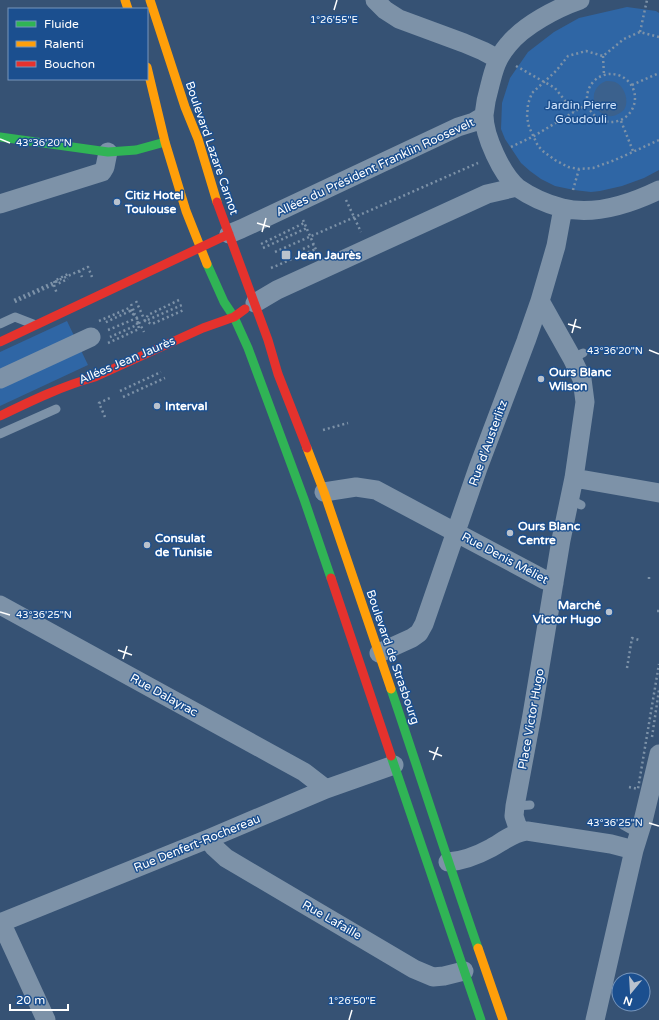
<svg xmlns="http://www.w3.org/2000/svg" width="659" height="1020" viewBox="0 0 659 1020" font-family="'Varela Round',sans-serif">
<style>
.green{fill:#2f66a5}
.water{fill:#3b618d}
.lines{fill:none;stroke-linecap:round;stroke-linejoin:round}
.path{stroke:#7d92a8;stroke-width:2.5;stroke-dasharray:2 3;stroke-linecap:butt}
.lane{stroke:#7d92a8;stroke-width:9}
.street{stroke:#7d92a8;stroke-width:19}
.fast{stroke:#30b455;stroke-width:9}
.slow{stroke:#ff9f0a;stroke-width:9}
.jam{stroke:#e5322d;stroke-width:9}
.path-bridge{stroke:#7d92a8;stroke-width:2.5;stroke-dasharray:2 3;stroke-linecap:butt}
.ticks{fill:none;stroke:#fff;stroke-width:1.5}
.poi-dot{fill:#b9c2ce;stroke:#1b4f8f;stroke-width:1.5}
.labels{text-anchor:middle;stroke-width:3;stroke-linejoin:round;paint-order:stroke}
.park-label{font-size:12px;fill:#cfe3fa;stroke:#1b4f8f}
.street-label{font-size:12px;fill:#fff;stroke:#1b4f8f}
.poi-label{font-size:12px;font-weight:bold;fill:#fff;stroke:#1b4f8f;text-anchor:start}
.ticks-label{font-size:10px;text-anchor:middle;fill:#fff;stroke:#1b4f8f;stroke-width:3;stroke-linejoin:round;paint-order:stroke}
</style>
<rect width="100%" height="100%" fill="#365274"/>
<path class="green" d="M627,7L656,11L659,13V170L644,178L622,186L600,191L591,192L574,190L555,186L541,179L530,171L521,163L505,139L501,129L502,103L510,78L528,52L554,32L579,18Z
M67,321L88,365L0,406V352Z"/>
<path class="water" d="M606,81C609,81 612,81 615,82C623,85 628,97 626,105C625,110 622,112 618,114C599,125 581,91 606,81Z"/>
<g class="lines">
<path class="path" d="M640,32L647,0
M659,37L640,32L624,39L603,56L586,51L568,56L556,71L532,93L528,104L527,117L529,127L538,146L544,152L555,160L568,167L579,169L593,168L615,160L659,140
M603,56L604,75
M516,66L555,88L574,112
M587 98a24 24 0 1 1 48 0a24 24 0 1 1-48 0Z
M632,85L659,73
M621,121L633,151
M511,147L534,136L587,104
M573,190L579,169
M346,200L361,232
M303,220L317,252
M261,244L304,223
M263,248L307,228
M303,249L314,244
M275,252L478,163
M271,268L316,249
M79,271L82,277
M56,281L57,284L68,279
M54,285L57,294
M14,300L88,267L92,277
M179,300L148,315L145,321L152,324L184,310
M136,301L145,321L182,305
M15,302L55,284L54,281L68,274L69,276
M131,304L135,314
M99,321L129,308L137,318L130,311L104,323
M139,322L144,332
M108,330L137,318
M108,343L139,329L137,318V325L110,337
M120,391L161,372
M123,397L165,378
M105,417L99,403L110,398
M323,430L348,423
M649,579V576
M657,611H659
M627,668L632,638L639,640
M652,737L659,690"/>
<path class="lane" d="M0,324L15,317L33,324
M572,358L583,353
M0,434L56,409
M570,496L575,502L581,505
M515,806L530,805
M623,825L639,834"/>
<path class="street" d="M375,0L385,10L399,19L464,43L483,51L498,59
M580,0C557,8 524,25 508,45C497,58 494,69 490,85C487,95 485,105 484,115C484,136 502,175 518,188C531,197 547,204 562,208C594,216 630,204 659,190
M0,204L102,172L105,167L108,152
M229,234L241,229L458,127L474,122L484,116
M255,303L277,290L487,194L517,187
M0,379L91,337
M574,478L659,493
M324,492L356,487L376,490L545,580L554,583
M0,605L304,772L326,789
M379,653L412,638L419,633L424,624L478,468L526,341L540,301L556,246L563,208
M519,831L514,816L515,806L532,715L561,540L574,478L585,402L582,379L572,358L540,301
M208,839L214,847L226,858L414,969L433,977L444,976L464,971
M448,862C463,861 478,855 491,848C502,842 514,832 527,831L611,844L634,850
M1,922L46,1020
M0,923L208,839L326,789L394,765
M595,1020L634,850L643,821L659,754"/>
<path class="fast" d="M0,137L108,152L136,150L165,142
M207,264L224,302L234,317L248,348L304,499L331,578
M391,689C420,775 448,862 478,948
M391,756L481,1020"/>
<path class="slow" d="M125,0L128,9
M150,0L185,107L198,139L217,202
M147,67L165,142L186,211L207,264
M307,448L324,492L391,689
M478,948L503,1020"/>
<path class="jam" d="M217,202L268,340L278,374L307,448
M0,342L229,234
M0,416C31,401 62,386 95,377L203,328L234,317L245,309
M331,578L391,756"/>
<path class="path-bridge" d="M629,787L638,789L659,664"/>
</g>
<path class="ticks" d="M334,10L337,0M0,139L10,143M257,223L270,227M262,232L266,218M568,324L581,328M572,333L576,319M649,350L659,354M0,612L10,615M118,650L132,655M123,659L127,646M429,751L442,756M433,760L438,747M649,823L659,826M349,1020L352,1010"/>
<g class="poi-dot">
<circle cx="117" cy="202" r="4"/>
<rect x="281" y="250" width="10" height="10" rx="2"/>
<circle cx="541" cy="379" r="4"/>
<circle cx="157" cy="406" r="4"/>
<circle cx="510" cy="533" r="4"/>
<circle cx="147" cy="545" r="4"/>
<circle cx="609" cy="612" r="4"/>
</g>
<g class="labels">
<g class="park-label">
<text x="581" y="109">Jardin Pierre<tspan x="581" dy="14">Goudouli</tspan></text>
</g>
<g class="street-label">
<text transform="translate(212 148) rotate(71)" y="4">Boulevard Lazare Carnot</text>
<text transform="translate(375 167) rotate(-25)" y="4">Allées du Président Franklin Roosevelt</text>
<text transform="translate(127 360) rotate(-23)" y="4">Allées Jean Jaurès</text>
<text transform="translate(488 443) rotate(-70)" y="4">Rue d'Austerlitz</text>
<text transform="translate(505 558) rotate(28)" y="4">Rue Denis Méliet</text>
<text transform="translate(393 657) rotate(71)" y="4">Boulevard de Strasbourg</text>
<text transform="translate(164 695) rotate(29)" y="4">Rue Dalayrac</text>
<text transform="translate(531 719) rotate(-80)" y="4">Place Victor Hugo</text>
<text transform="translate(197 843) rotate(-22)" y="4">Rue Denfert-Rochereau</text>
<text transform="translate(332 920) rotate(30)" y="4">Rue Lafaille</text>
</g>
<g class="poi-label">
<text x="125" y="199">Citiz Hotel<tspan x="125" dy="14">Toulouse</tspan></text>
<text x="295" y="259">Jean Jaurès</text>
<text x="549" y="376">Ours Blanc<tspan x="549" dy="14">Wilson</tspan></text>
<text x="165" y="410">Interval</text>
<text x="518" y="530">Ours Blanc<tspan x="518" dy="14">Centre</tspan></text>
<text x="155" y="542">Consulat<tspan x="155" dy="14">de Tunisie</tspan></text>
<text x="601" y="609" text-anchor="end">Marché<tspan x="601" dy="14">Victor Hugo</tspan></text>
</g>
</g>
<g class="ticks-label">
<text x="334" y="23">1°26'55"E</text>
<text x="44" y="146">43°36'20"N</text>
<text x="615" y="354">43°36'20"N</text>
<text x="44" y="618">43°36'25"N</text>
<text x="615" y="826">43°36'25"N</text>
<text x="352" y="1004">1°26'50"E</text>
</g>
<rect x="8" y="8" width="140" height="72" fill="#1b4f8f" stroke="#7695bc"/>
<rect x="16" y="21" width="20" height="6" fill="#30b455" stroke="#7695bc"/>
<text x="44" y="28" font-size="12" fill="#ffffff">Fluide</text>
<rect x="16" y="41" width="20" height="6" fill="#ff9f0a" stroke="#7695bc"/>
<text x="44" y="48" font-size="12" fill="#ffffff">Ralenti</text>
<rect x="16" y="61" width="20" height="6" fill="#e5322d" stroke="#7695bc"/>
<text x="44" y="68" font-size="12" fill="#ffffff">Bouchon</text>
<g transform="translate(631 992) rotate(198)"><circle r="19" fill="#1b4f8f" stroke="#7695bc"/>
<path d="M0-3L7 15L0 10L-7 15Z" fill="#b9c2ce"/>
<text y="-6" font-size="11" font-weight="bold" text-anchor="middle" fill="#ffffff">N</text>
</g>
<path d="M10 1004v6h58v-6" fill="none" stroke="#ffffff" stroke-width="2"/>
<text x="16" y="1004" font-size="12" fill="#ffffff" stroke="#1b4f8f" stroke-width="3" paint-order="stroke">20 m</text>
</svg>
